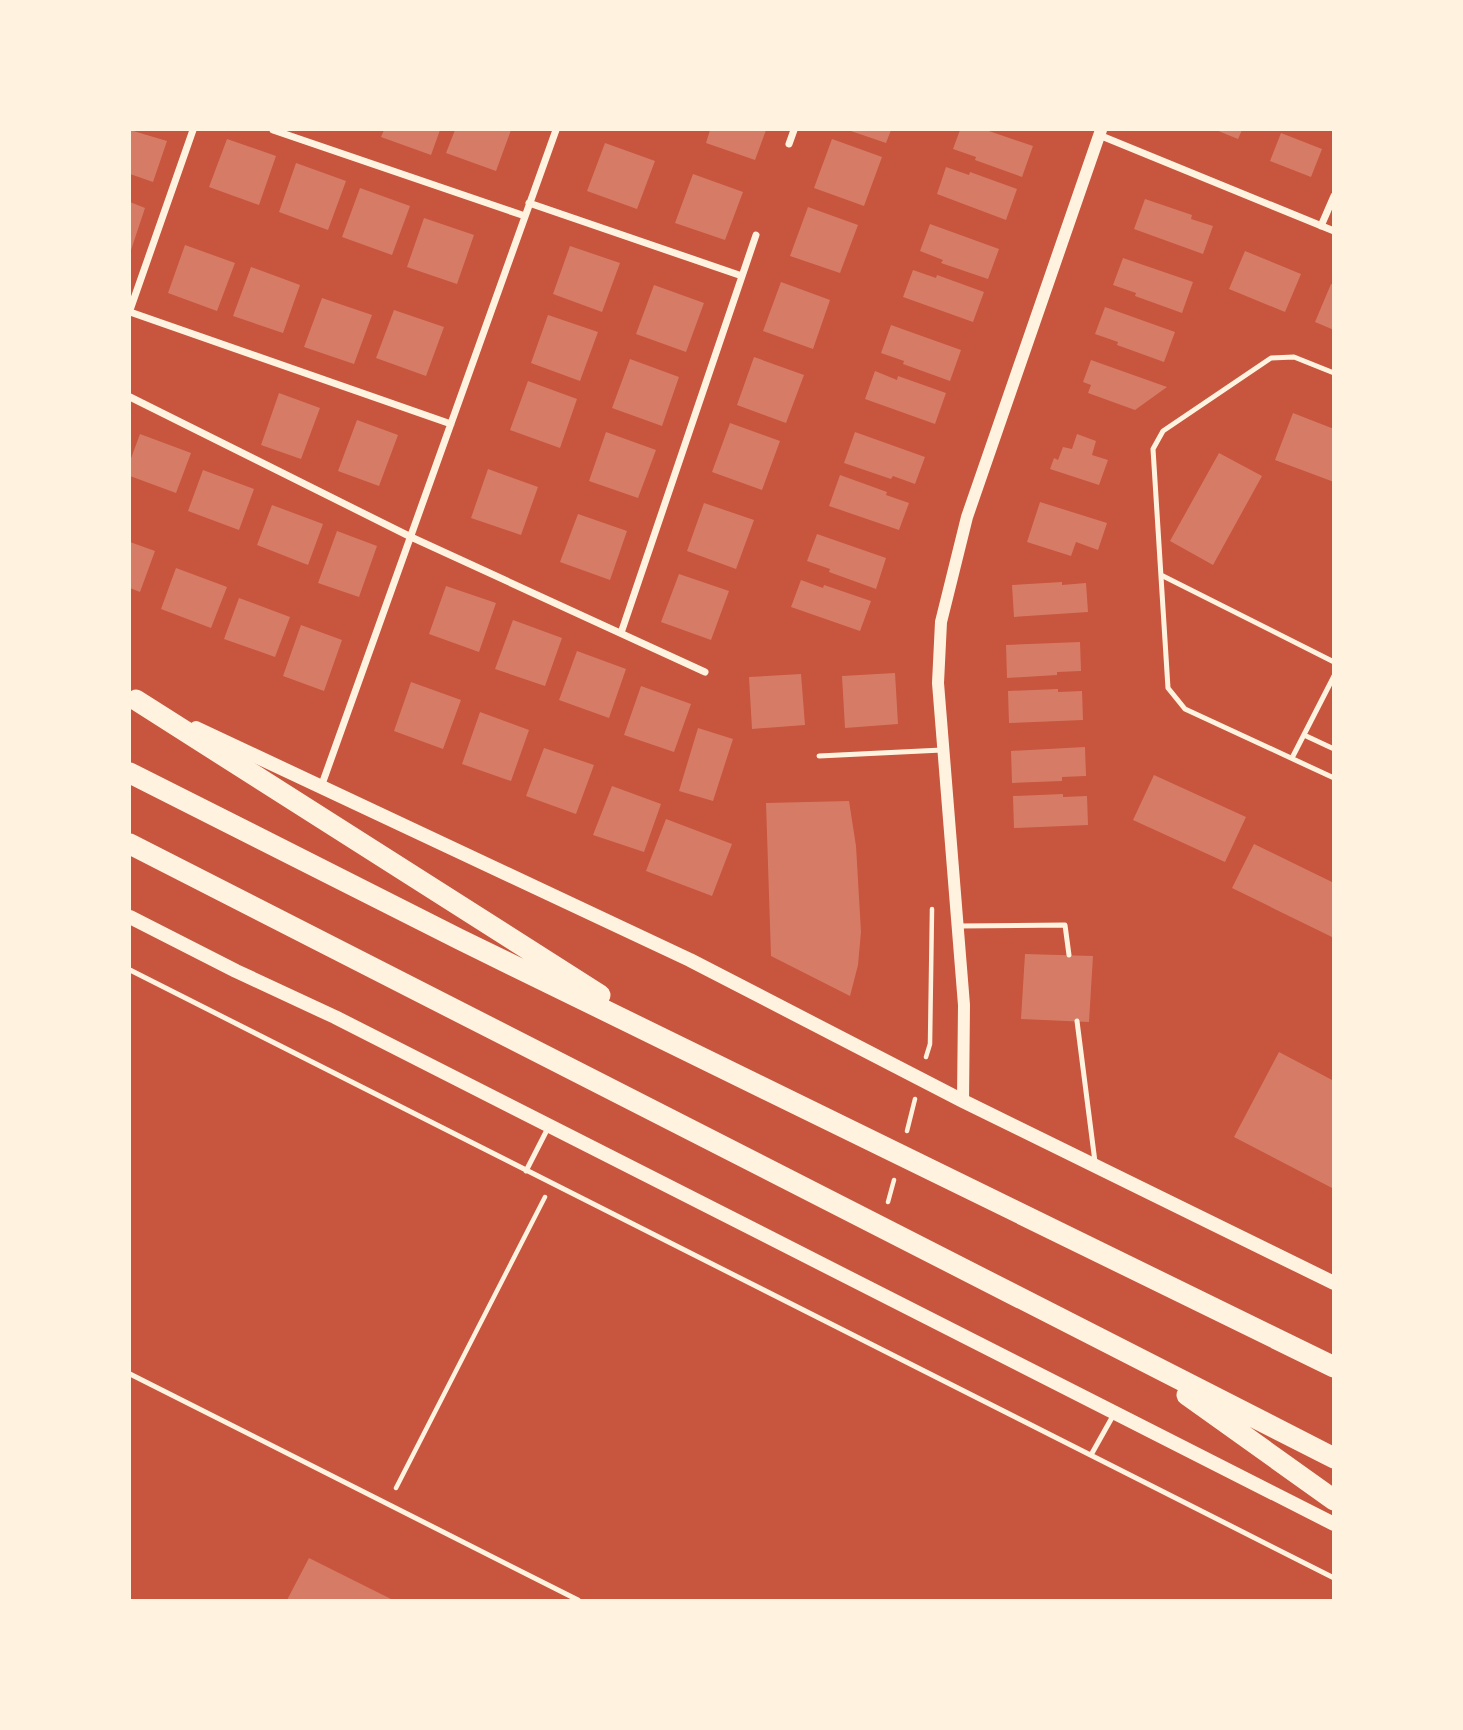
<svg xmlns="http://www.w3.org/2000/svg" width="1463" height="1730" viewBox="0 0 1463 1730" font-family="Lora,serif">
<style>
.building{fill:#d67c66}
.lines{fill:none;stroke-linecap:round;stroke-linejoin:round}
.path{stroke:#fff3e0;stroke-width:4.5}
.service{stroke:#fff3e0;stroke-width:5}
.minor{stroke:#fff3e0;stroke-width:7}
.tertiary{stroke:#fff3e0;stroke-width:12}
.secondary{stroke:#fff3e0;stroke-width:14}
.motorway{stroke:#fff3e0;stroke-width:21}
</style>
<rect width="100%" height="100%" fill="#c8553d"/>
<path class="building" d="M130,130L167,141L153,182L130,174Z
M384,130H440L431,155L381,137Z
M455,130H511L496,171L446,153Z
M710,130H766L755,160L706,143Z
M848,130H891L886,143Z
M960,130H986L1033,146L1022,177L975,160L976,157L953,149Z
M1216,130H1242L1238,139Z
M1281,133L1322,149L1311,177L1270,161Z
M227,139L276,156L259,205L209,187Z
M832,139L882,157L864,206L814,188Z
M605,143L655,161L637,209L587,191Z
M296,163L346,181L328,230L279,212Z
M946,167L969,175L970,172L1017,189L1006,220L937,194Z
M693,174L743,192L725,240L675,223Z
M360,188L410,206L392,255L342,237Z
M1145,199L1192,215L1191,219L1213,226L1203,254L1134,229Z
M130,202L145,208L130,253Z
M808,207L858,225L840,273L790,256Z
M424,218L474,235L457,284L407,267Z
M930,224L999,249L988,279L941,263L943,260L920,251Z
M185,245L235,263L217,311L168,293Z
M570,246L620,263L602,312L553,294Z
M1245,251L1301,274L1285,312L1229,289Z
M1123,258L1193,282L1182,313L1135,296L1136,293L1113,285Z
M251,267L300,285L283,333L233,316Z
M913,270L936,278L937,275L984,292L973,322L903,297Z
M781,282L830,300L813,349L763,331Z
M1331,284L1334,285V330L1315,322Z
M654,285L704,303L686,352L636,334Z
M322,298L372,315L354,364L304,347Z
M1105,307L1175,332L1164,362L1117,345L1118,342L1095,334Z
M394,310L444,327L426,376L376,358Z
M548,315L598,332L580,381L531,363Z
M891,325L961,350L950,381L903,364L904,361L881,353Z
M754,357L804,375L786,423L737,405Z
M630,359L679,377L662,426L612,408Z
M1091,360L1167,387L1135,410L1088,393L1091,385L1083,382Z
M875,371L897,380L898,376L946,393L935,424L865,399Z
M528,381L577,399L560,448L510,430Z
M279,393L320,408L301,459L261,445Z
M1293,413L1334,429V482L1275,460Z
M357,420L398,435L379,486L338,471Z
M730,423L780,441L762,490L712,472Z
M606,432L656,450L638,498L589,481Z
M855,432L925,457L915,484L893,476L891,479L844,463Z
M140,434L191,453L176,493L130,476V461Z
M1077,434L1096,441L1092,455L1108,460L1099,485L1050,469L1054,458L1058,460L1063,447L1072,449Z
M1219,453L1262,476L1213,565L1170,541Z
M488,469L538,487L521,535L471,518Z
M203,470L254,489L239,530L188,511Z
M840,475L887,492L886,495L909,503L899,530L829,506Z
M1040,502L1107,523L1098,550L1076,542L1071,556L1027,542Z
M704,503L754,520L736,569L687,551Z
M272,505L323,524L308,565L257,545Z
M578,514L627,531L610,580L560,562Z
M337,531L377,546L359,597L318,583Z
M817,534L886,558L876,589L829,572L830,569L807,561Z
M130,542L155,551L140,592L130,588Z
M176,568L227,587L211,628L161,609Z
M679,574L729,591L711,640L661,622Z
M801,580L823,588L824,585L871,601L860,631L791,607Z
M1062,582V585L1086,583L1088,612L1014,617L1012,585Z
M446,586L496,603L479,652L429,634Z
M239,598L290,617L275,657L224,639Z
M513,620L562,638L545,686L495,669Z
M301,625L342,640L324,691L283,676Z
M1080,642L1081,671L1057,672V675L1007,678L1006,645Z
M577,651L626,669L609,718L559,700Z
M895,673L898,724L845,728L842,676Z
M801,674L805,725L752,729L749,677Z
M411,682L461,700L443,749L394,731Z
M641,686L691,704L674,752L624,735Z
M1058,689V692L1082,691L1083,720L1009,723L1008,691Z
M480,712L529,730L511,781L462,764Z
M698,728L733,739L713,801L679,791Z
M1085,747L1086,776L1062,777V781L1012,783L1011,751Z
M544,748L594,765L576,814L526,796Z
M1154,775L1246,817L1225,862L1133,820Z
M612,786L661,804L644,852L593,835Z
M1063,794V797L1087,796L1088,825L1014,828L1013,796Z
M849,801L856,846L861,932L858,965L850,996L771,956L766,803Z
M666,819L732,844L712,896L646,871Z
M1254,844L1334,883V938L1232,888Z
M1025,954L1093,956L1089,1022L1021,1019Z
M1279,1052L1334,1081V1189L1234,1137Z
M309,1558L393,1600H287Z"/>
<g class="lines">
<path class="path" d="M926,1057L930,1044L932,909
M907,1131L915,1099
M888,1202L894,1180
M396,1488L545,1197"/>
<path class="service" d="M1334,373L1294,357L1271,358L1163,431L1153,449L1168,688L1185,709L1334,778
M1161,575L1334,662
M1304,735L1334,749
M819,756L942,750
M1292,758L1334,676
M959,926L1065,925L1069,955
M130,970L1334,1578
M1077,1021L1095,1162
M526,1171L548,1128
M130,1374L578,1600
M1091,1455L1114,1414"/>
<path class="minor" d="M273,130L525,216
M1099,135L1334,231
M789,144L794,130
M529,203L742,276
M1321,226L1334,196
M130,310L193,130
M130,312L451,424
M130,397L411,537L705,672
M621,633L756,235
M321,787L556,130"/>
<path class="tertiary" d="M963,1101L964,1005L938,683L941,622L967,517L1101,130"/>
<path class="secondary" d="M196,728L690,960L963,1101L1334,1283
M130,917L236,971L335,1017L1334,1524"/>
<path class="motorway" d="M136,700L600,995
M130,773L459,939L1334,1367
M130,844L1334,1458
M1187,1395L1334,1500"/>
</g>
<rect width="1463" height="1730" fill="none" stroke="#fff3e0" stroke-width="262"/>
</svg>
